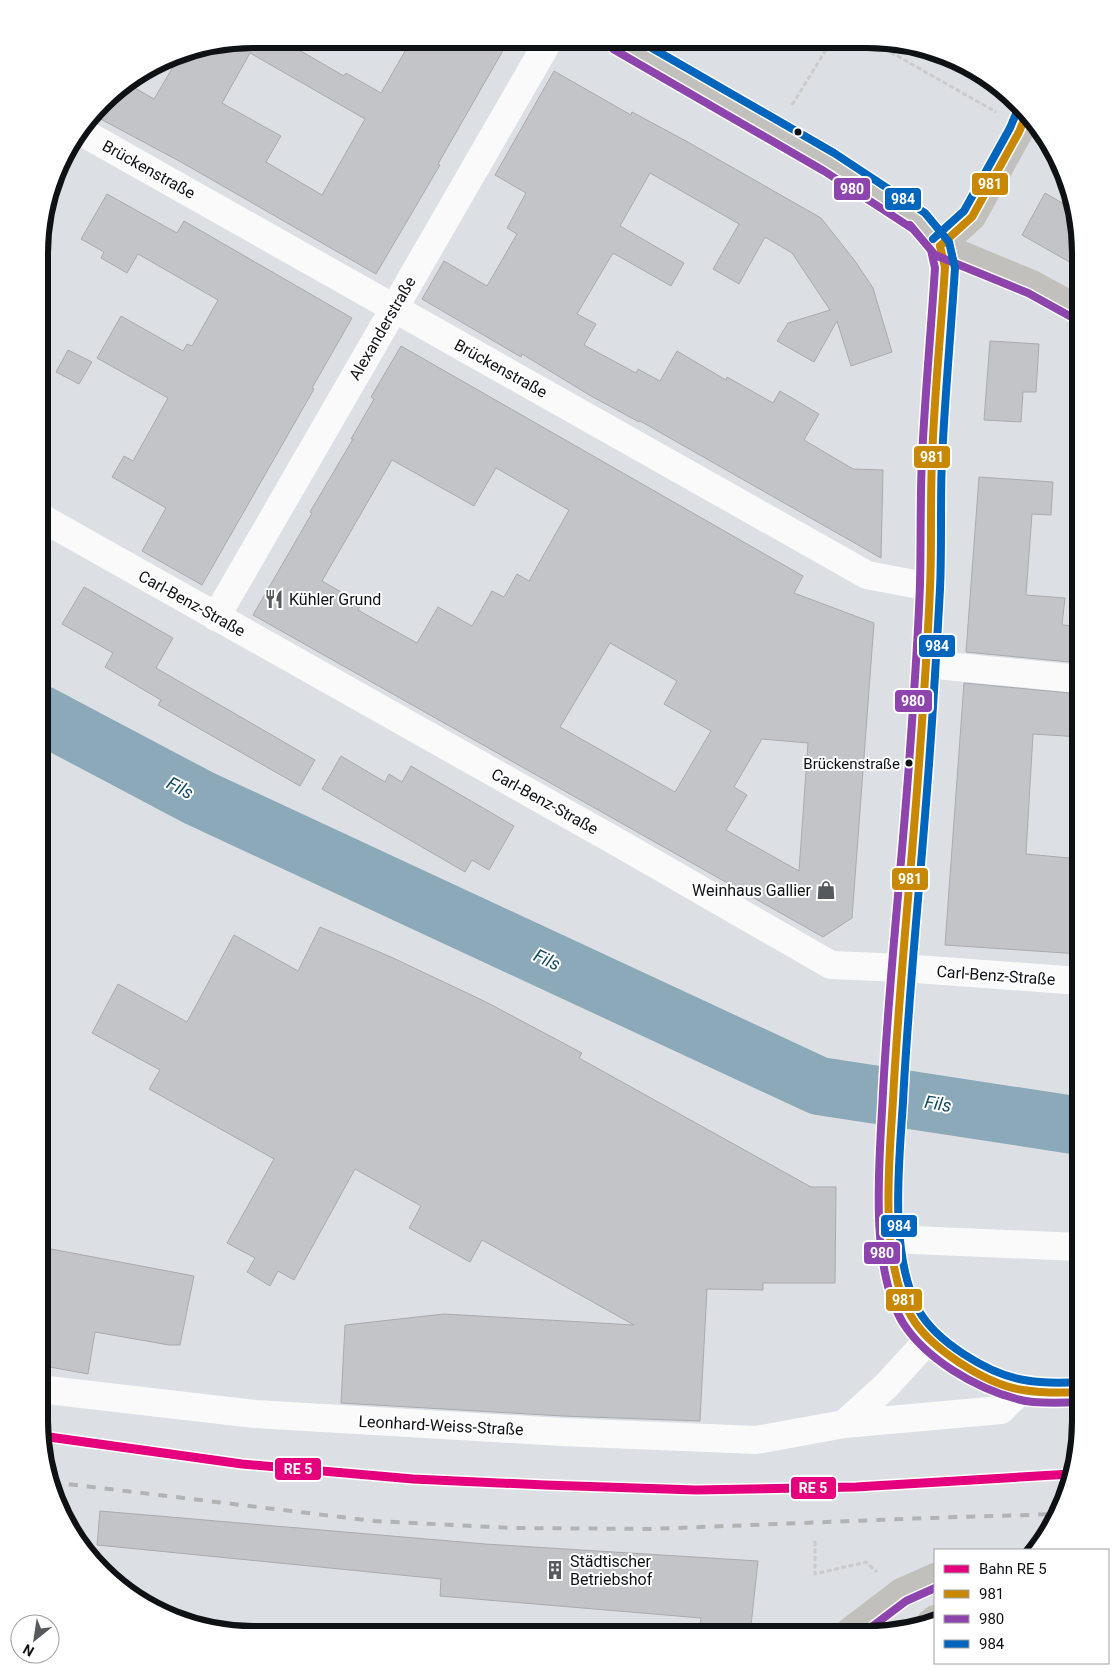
<svg xmlns="http://www.w3.org/2000/svg" width="1119" height="1674" viewBox="0 0 1119 1674" font-family="Roboto,sans-serif">
<style>
.lines{fill:none;stroke-linecap:round;stroke-linejoin:round}
.river{stroke:#8ca9b9;stroke-width:58}
.building{fill:#c3c4c8;stroke:#a9aaae;fill-rule:evenodd}
.path{stroke:#c9cbcc;stroke-width:3;stroke-dasharray:5 2.5;stroke-linecap:butt}
.minor{stroke:#fafafb;stroke-width:28}
.major{stroke:#c1c0bd;stroke-width:28}
.rail{stroke:#b2b3b4;stroke-width:4;stroke-dasharray:9 9;stroke-linecap:butt}
.bus-1-casing{stroke:#fff;stroke-width:11}
.bus-2-casing{stroke:#fff;stroke-width:11}
.bus-3-casing{stroke:#fff;stroke-width:11}
.bus-1{stroke:#c98804;stroke-width:8}
.bus-2{stroke:#8e44ad;stroke-width:8}
.bus-3{stroke:#0065bd;stroke-width:8}
.rail-1-casing{stroke:#fff;stroke-width:12}
.rail-1{stroke:#e5007d;stroke-width:9}
.bus-dot{fill:#0f1215;stroke:#fff;stroke-width:2}
.labels{text-anchor:middle;stroke-width:4;stroke-linejoin:round;paint-order:stroke}
.bus-label{font-size:15px;fill:#0f1215;stroke:#fff;text-anchor:end}
.street-label{font-size:16px;fill:#0f1215;stroke:#fff}
.poi-label{font-size:16px;fill:#0f1215;stroke:#fff;text-anchor:start}
.water-label{font-size:18px;font-style:italic;fill:#134961;stroke:#fff}
.rim{fill:none;stroke:#0f1215;stroke-width:6}
.line-badge{stroke:#fff;stroke-width:2}
.badge-label{font-size:14px;text-anchor:middle;font-weight:bold;fill:#fff}
</style>
<rect width="100%" height="100%" fill="#dce0e4"/>
<g class="lines">
<path class="river" d="M40,714L199,798L819,1086L1080,1126"/>
</g>
<path class="building" d="M252,39H280L344,76L346,73L381,93L412,39L509,40L438,164L440,165L376,274L181,162L93,115L112,92L126,83L154,99L183,50ZM250,53L365,119L322,195L266,162L281,136L222,103Z
M554,71L631,115L632,112L686,141L821,218L855,261L873,288L892,352L851,366L837,321L814,362L777,341L788,323L830,310L792,253L765,237L739,284L713,269L739,224L650,173L620,226L684,263L671,286L613,253L577,314L596,324L584,345L636,373L638,369L660,381L677,351L726,380L727,377L773,403L780,391L819,414L804,440L853,469L883,470L881,558L640,421L639,422L591,396L522,354L521,357L422,299L444,261L487,286L517,234L507,228L526,193L495,175Z
M1045,193L1071,208L1080,252V268L1022,235Z
M107,194L177,233L184,221L352,318L312,388L314,389L202,585L142,551L166,508L112,477L124,456L133,461L168,398L97,358L121,316L183,351L187,344L192,346L218,300L138,254L127,273L101,258L104,252L81,239Z
M990,341L1039,344L1036,392H1023L1021,422L984,420Z
M401,346L803,576L794,593L874,623L852,918L823,937L253,615L312,513L310,512L353,439H351L374,399L371,397ZM392,460L474,506L496,468L569,510L529,581L517,574L504,597L492,591L472,626L438,607L417,643L358,610L362,604L322,581ZM610,643L677,681L664,704L711,731L675,792L560,727ZM762,739L808,743L799,871L726,830L747,795L734,787Z
M68,350L92,362L79,384L56,372Z
M979,477L1053,482L1051,515L1032,514L1026,595L1065,598L1062,625L1080,626V663L966,652Z
M84,587L173,638L156,668L315,760L300,786L158,705L161,700L105,667L113,653L62,624Z
M964,683L1080,694V737L1033,734L1026,854L1080,859V954L945,945Z
M341,756L385,782L389,774L402,782L411,766L514,826L489,870L472,860L465,872L322,789Z
M320,927L391,957L486,1002L582,1053L579,1058L811,1187H836L835,1283H763V1290L707,1289L700,1421L563,1416L341,1403L345,1325L444,1314L634,1325L482,1240L470,1262L409,1228L421,1206L355,1169L294,1280L278,1271L270,1286L247,1272L255,1258L227,1243L274,1159L149,1089L160,1070L92,1033L118,984L187,1022L234,935L298,971Z
M51,1249L194,1276L180,1345H169L95,1332L88,1374L39,1365V1313Z
M100,1511L485,1544L758,1561L750,1635H699L701,1618L440,1596L441,1579L97,1545Z"/>
<g class="lines">
<path class="path" d="M871,41L996,112
M792,105L832,40
M40,576L51,558
M815,1541V1574L866,1562L877,1572"/>
<path class="minor" d="M80,131L867,575L930,587
M40,517L617,842L831,965L903,968L1080,981
M216,617L549,40
M925,664L1080,679
M890,1239L1080,1247
M39,1389L255,1414L562,1432L756,1440L844,1424L1001,1410L1021,1390
M844,1424L886,1386L929,1339"/>
<path class="major" d="M618,40L829,162L920,221L940,246L945,267L932,460L930,587L920,751L896,1035L889,1171L890,1246L898,1286L911,1317L929,1339L956,1361L989,1379L1021,1390L1067,1393L1080,1392
M940,246L972,217L1019,132L1027,113
M940,246L1032,284L1080,310
M930,1623L935,1619
M847,1635L850,1631L901,1592L935,1577"/>
<path class="rail" d="M51,1482L374,1521L512,1528L651,1529L927,1518L1058,1514"/>
<g class="bus-1-casing">
<path id="bus-1" d="M940,246L945,267C941,332 934,396 932,461C930,503 932,545 930,587C928,641 924,695 920,750C912,866 899,983 893,1100C889,1163 879,1260 911,1316C929,1348 987,1385 1023,1390C1042,1393 1062,1393 1080,1392
M940,246L972,217L1019,132L1027,113"/>
</g>
<g class="bus-2-casing">
<path id="bus-2" d="M613,49L824,171L913,229L931,250L935,268C931,331 925,395 922,458C920,500 921,543 920,585C918,640 914,695 910,750C902,864 889,977 883,1092C880,1157 868,1266 903,1323C926,1359 975,1388 1017,1399C1034,1404 1061,1403 1080,1402
M910,225L935,255L1028,293L1075,319
M861,1635L906,1601L935,1588"/>
</g>
<g class="bus-3-casing">
<path id="bus-3" d="M638,40L834,153L925,213L949,242L955,268C951,331 945,395 942,459C940,502 942,546 940,589C937,643 934,696 930,750C922,867 909,984 903,1102C899,1165 889,1252 918,1309C935,1341 988,1374 1024,1380C1041,1383 1062,1383 1079,1382
M933,239L964,211L1010,128L1018,109"/>
</g>
<use href="#bus-1" class="bus-1"/>
<use href="#bus-2" class="bus-2"/>
<use href="#bus-3" class="bus-3"/>
<g class="rail-1-casing">
<path id="rail-1" d="M42,1436L242,1464L413,1479L545,1485L696,1490L856,1487L1071,1474"/>
</g>
<use href="#rail-1" class="rail-1"/>
</g>
<defs>
<g id="restaurant-bare" transform="scale(1.5)"><path d="M-5-6h1v4h1v-4h1v4h1v-4h1v5L-1.5 .5V6h-2V.5L-5-1ZM5-6V6H3V1.5H1.5Q1.5-4 5-6Z" fill="#575a5d" stroke="#fff" stroke-width="2.5" paint-order="stroke"/></g>
<g id="shop-bare" transform="scale(1.5)"><path d="M-5-2.5h2.3a2.7 3.5 0 0 1 5.4 0H5L5.5 6h-11ZM-1.5-2.5h3a1.5 2.3 0 0 0-3 0Z" fill="#575a5d" stroke="#fff" stroke-width="2.5" paint-order="stroke"/></g>
<g id="building-bare" transform="scale(1.5)"><path d="M-4-6H4V6H1V3H-1V6H-4ZM-2.5-4.3h1.7v1.8h-1.7ZM.8-4.3h1.7v1.8H.8ZM-2.5-1h1.7V.8h-1.7ZM.8-1h1.7V.8H.8Z" fill="#575a5d" stroke="#fff" stroke-width="2.5" paint-order="stroke"/></g>
</defs>
<g fill-rule="evenodd">
<use href="#restaurant-bare" x="274" y="599"/>
<use href="#shop-bare" x="826" y="890"/>
<use href="#building-bare" x="555" y="1570"/>
</g>
<g class="bus-dot">
<circle cx="798" cy="132" r="4.5"/>
<circle cx="909" cy="763" r="4.5"/>
</g>
<g class="labels">
<g class="bus-label">
<text x="900" y="769">Brückenstraße</text>
</g>
<g class="street-label">
<text transform="translate(149 169) rotate(29)" y="6">Brückenstraße</text>
<text transform="translate(382 328) rotate(-60)" y="6">Alexanderstraße</text>
<text transform="translate(501 368) rotate(29)" y="6">Brückenstraße</text>
<text transform="translate(192 603) rotate(29)" y="6">Carl-Benz-Straße</text>
<text transform="translate(545 801) rotate(29)" y="6">Carl-Benz-Straße</text>
<text transform="translate(996 975) rotate(4)" y="6">Carl-Benz-Straße</text>
<text transform="translate(441 1425) rotate(3)" y="6">Leonhard-Weiss-Straße</text>
</g>
<g class="poi-label">
<text x="289" y="605">Kühler Grund</text>
<text x="811" y="896" text-anchor="end">Weinhaus Gallier</text>
<text x="570" y="1567">Städtischer<tspan x="570" dy="18">Betriebshof</tspan></text>
</g>
<g class="water-label">
<text transform="translate(180 788) rotate(28)" y="6">Fils</text>
<text transform="translate(547 960) rotate(25)" y="6">Fils</text>
<text transform="translate(938 1104) rotate(9)" y="6">Fils</text>
</g>
</g>
<path d="M0 0H1119V1674H0ZM253 48H867A205 205 0 0 1 1072 253V1421A205 205 0 0 1 867 1626H253A205 205 0 0 1 48 1421V253A205 205 0 0 1 253 48Z" fill="#fff" fill-rule="evenodd"/>
<path class="rim" d="M253 48H867A205 205 0 0 1 1072 253V1421A205 205 0 0 1 867 1626H253A205 205 0 0 1 48 1421V253A205 205 0 0 1 253 48Z"/>
<g class="line-badge">
<rect x="971" y="172" width="38" height="24" rx="5" fill="#c98804"/>
<rect x="833" y="177" width="38" height="24" rx="5" fill="#8e44ad"/>
<rect x="884" y="187" width="38" height="24" rx="5" fill="#0065bd"/>
<rect x="913" y="445" width="38" height="24" rx="5" fill="#c98804"/>
<rect x="918" y="634" width="38" height="24" rx="5" fill="#0065bd"/>
<rect x="894" y="689" width="39" height="24" rx="5" fill="#8e44ad"/>
<rect x="891" y="867" width="38" height="24" rx="5" fill="#c98804"/>
<rect x="880" y="1214" width="38" height="24" rx="5" fill="#0065bd"/>
<rect x="863" y="1241" width="38" height="24" rx="5" fill="#8e44ad"/>
<rect x="885" y="1288" width="38" height="24" rx="5" fill="#c98804"/>
<rect x="274" y="1457" width="48" height="24" rx="5" fill="#e5007d"/>
<rect x="790" y="1476" width="47" height="24" rx="5" fill="#e5007d"/>
</g>
<g class="badge-label">
<text x="990" y="189">981</text>
<text x="852" y="194">980</text>
<text x="903" y="204">984</text>
<text x="932" y="462">981</text>
<text x="937" y="651">984</text>
<text x="913" y="706">980</text>
<text x="910" y="884">981</text>
<text x="899" y="1231">984</text>
<text x="882" y="1258">980</text>
<text x="904" y="1305">981</text>
<text x="298" y="1474">RE 5</text>
<text x="813" y="1493">RE 5</text>
</g>
<rect x="934" y="1549" width="175" height="115" fill="#ffffff" stroke="#9fa0a1"/>
<rect x="944" y="1565" width="25" height="8" fill="#e5007d" stroke="#9fa0a1"/>
<text x="979" y="1574" font-size="15" fill="#0f1215">Bahn RE 5</text>
<rect x="944" y="1590" width="25" height="8" fill="#c98804" stroke="#9fa0a1"/>
<text x="979" y="1599" font-size="15" fill="#0f1215">981</text>
<rect x="944" y="1615" width="25" height="8" fill="#8e44ad" stroke="#9fa0a1"/>
<text x="979" y="1624" font-size="15" fill="#0f1215">980</text>
<rect x="944" y="1640" width="25" height="8" fill="#0065bd" stroke="#9fa0a1"/>
<text x="979" y="1649" font-size="15" fill="#0f1215">984</text>
<g transform="translate(35 1639) rotate(210)"><circle r="24" fill="#ffffff" stroke="#9fa0a1"/>
<path d="M0-4L9 19L0 12L-9 19Z" fill="#575a5d"/>
<text y="-8" font-size="14" font-weight="bold" text-anchor="middle" fill="#0f1215">N</text>
</g>
</svg>
